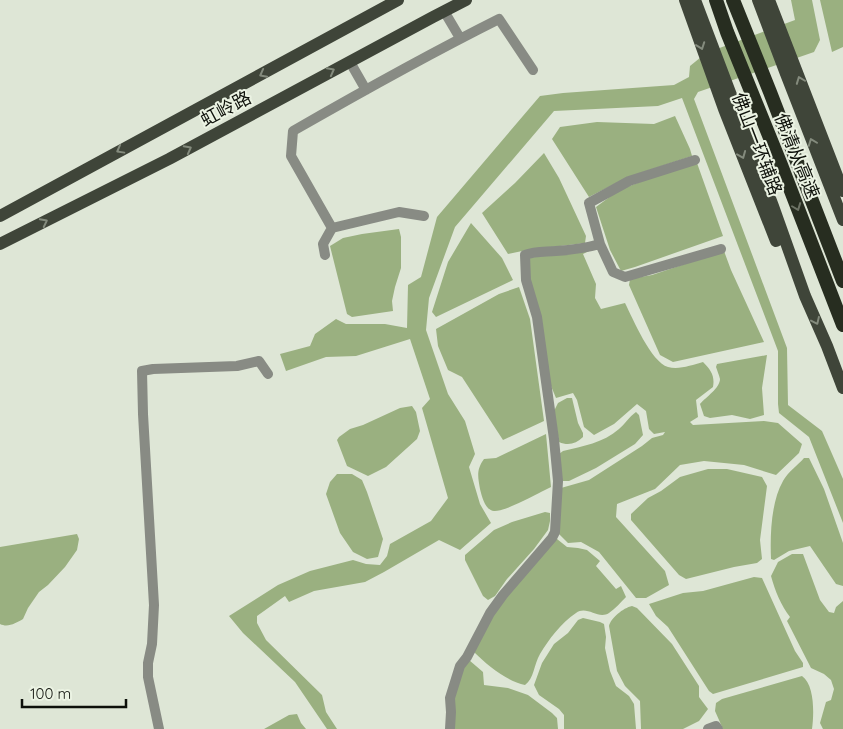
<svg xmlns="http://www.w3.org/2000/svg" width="843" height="729" viewBox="0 0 843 729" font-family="Quicksand,'Noto Sans SC',sans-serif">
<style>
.water{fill:#9ab080}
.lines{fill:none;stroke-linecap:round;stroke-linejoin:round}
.minor{stroke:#888b84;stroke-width:10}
.major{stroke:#3f4539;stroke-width:12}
.highway{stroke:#272d20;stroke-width:14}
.oneway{stroke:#848b7d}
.oneway2{stroke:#6c7264}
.labels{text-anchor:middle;stroke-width:4;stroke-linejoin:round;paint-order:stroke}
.street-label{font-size:18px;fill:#0d100a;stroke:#ebf3e3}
</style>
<rect width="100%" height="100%" fill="#dee6d6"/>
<path class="water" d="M791,0H812L820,40L814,52L698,92L694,99L787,348L788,405L822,431L843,479V523L809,437L779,413L778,404V351L682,98L658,106L554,111L455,227L429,298L426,330L448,394L465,421L475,454L469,467L480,504L491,523L460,550L439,540L384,572L365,582L314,591L289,602L285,596L257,616V623L266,640L322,695L326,712L337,729H327L295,682L243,633L229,616L278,585L310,571L353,560L366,564L380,565L387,556L390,544L431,521L448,498L422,408L430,399L410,339L356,356L326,357L286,371L280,354L310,346L315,334L336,319L346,324H385L407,328L408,285L421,277L437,217L540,96L563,93L674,85L689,77L690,66L706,53L795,20Z
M820,0H843V47L832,52Z
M675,116L690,149L692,156L628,177L589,197L552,139L560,127L597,122L654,124Z
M544,153L559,178L586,236L585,243L527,250L508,254L482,213L515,183Z
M697,163L723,236L635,267L621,271L610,250L596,207L619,190L656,176Z
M471,223L502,258L513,280L436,317L432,312L448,262Z
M399,229L401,237V268L395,287L392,301L393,311L352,317L347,314L330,246L343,238L362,234Z
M591,250L583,254L596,284L595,298L601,309L625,303C633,319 651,362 668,367C679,370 692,365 703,362C711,370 715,376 713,387L696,400L698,417L690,422L693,425L764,421L778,423L802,444L799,453L776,475L744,465L704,461L680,465L655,489L617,504L616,517L665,571L669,585L646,598H636L599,552L581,542L568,543L556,531L561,488L589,480L642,446L652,438L663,435L665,432L654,434L649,429L646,411L637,404L614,424L594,435L584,427L577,400L573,393L556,398L551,386L527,275V258Z
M724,251L731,270L764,342L673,362L660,355L629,285L630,279L652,275Z
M519,287L530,319L544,421L503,440L462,377L448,370L438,346L436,329L499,294Z
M767,355L762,388L764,415L750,419L732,415L710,418L704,416L700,404C706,397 720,388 720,379C719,375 717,370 716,367L717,364Z
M567,398H572L578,423L583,433V437C576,444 568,446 559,442L554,411L558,403Z
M412,406L416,412L420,431L417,439L386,467L368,476L347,466L337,440L339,437L350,429L363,425L400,408Z
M636,412L639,415L643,435L635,444L596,468L569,481H560L559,454L563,451C583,446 603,443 619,429C625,424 629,417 636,412Z
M546,434L551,487L545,490C535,495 504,512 494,511C485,510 482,497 480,489C478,477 476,470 484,459L496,458Z
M804,458H809L824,489L843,543V586L836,584L810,546L789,551L774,560L771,559C770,535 771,502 783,481C788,472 798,465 804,458Z
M708,469H727L762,477L767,486L760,540L762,559L757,563L734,567L686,579L679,575L631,520V514L648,498L661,491L680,477Z
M337,474H352L362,480L367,492L383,539L378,557L367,559L353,552L340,533L326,494L330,482Z
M545,512L550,513V521L548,530L534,549L507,579L495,596L488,600L483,596L465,560V555L494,530L512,522Z
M77,534L79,539L77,550L65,567L48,585L39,592L28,608L23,619C16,623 8,628 0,624V547Z
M557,539L567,547L578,548L587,550L600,561L596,566L616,589L621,586L626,597C621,602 615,609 609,613C598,620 587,605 576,613C561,623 549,639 540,654C534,664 534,679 525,685C508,682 487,665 475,653V644L490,616L553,540Z
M792,554H803L820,600L829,612L834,613L836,607L843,601V729H823L820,723L826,702L831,700L834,689L831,680L824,674L811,668L787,621L790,617C781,605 775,591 771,576L778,562Z
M754,577L762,578L795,651L803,663V667L713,694L709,691L668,627L656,616L649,604L683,593L703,591Z
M632,606L637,608L672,644L699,686V697L708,709L699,721L683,729H641L640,701L625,686L617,671L609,626C611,618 623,608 632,606Z
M583,618L600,622L604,624L606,637L605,648L610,671L616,686L629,696L634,704L636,729H564V715L559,709L539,695L534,685L542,663L554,644L568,633L578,620Z
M469,660L483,672L484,685L508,688L528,695L552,713L557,718L558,729H452L454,698L463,666Z
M802,676C815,685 814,715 812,729H723L715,711L716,703L722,699Z
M297,714L301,723L306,729H264L289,715Z"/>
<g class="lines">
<path class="minor" d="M444,11L460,38
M350,62L366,90
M424,216L399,212L332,228L291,156L293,131C361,92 429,54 499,19L533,70
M600,244L589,203L629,181L695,160
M325,255L323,244L332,228
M159,729L148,677V663L152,644L154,605L143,414L142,371L153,369L237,366L259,361L268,374
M450,729L451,712L450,698L460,666L467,657L490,613L503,595L552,538L555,532L558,481L554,439L537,317L526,280L525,255C535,251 545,252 556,251C571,250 586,248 600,244L613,272L625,277L721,249
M708,729L716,726L718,729"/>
<path class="major" d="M685,0L724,109L776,241
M695,0L773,206L805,296L827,346L843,388
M758,0L786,74L843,220
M769,0L843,191
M0,216L398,0
M0,244L169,159L433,17L466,0"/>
<path class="highway" d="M716,0L727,32L781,165L843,325
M733,0L770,92L843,281"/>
</g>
<defs><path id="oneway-chevron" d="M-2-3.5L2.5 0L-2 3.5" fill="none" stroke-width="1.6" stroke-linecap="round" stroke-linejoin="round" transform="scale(1.25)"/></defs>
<g class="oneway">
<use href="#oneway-chevron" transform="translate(701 46) rotate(70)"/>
<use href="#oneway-chevron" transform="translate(331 71) rotate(-28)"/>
<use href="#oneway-chevron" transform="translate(263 74) rotate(152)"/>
<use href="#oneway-chevron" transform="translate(800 80) rotate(-111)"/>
<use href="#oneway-chevron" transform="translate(812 142) rotate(-111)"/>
<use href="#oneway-chevron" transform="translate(188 149) rotate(-28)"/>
<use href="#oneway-chevron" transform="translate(120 150) rotate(151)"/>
<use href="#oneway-chevron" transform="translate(742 155) rotate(68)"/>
<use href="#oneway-chevron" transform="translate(44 222) rotate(-27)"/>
<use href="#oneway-chevron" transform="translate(816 321) rotate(65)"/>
</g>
<use class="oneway2" href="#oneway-chevron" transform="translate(797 207) rotate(69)"/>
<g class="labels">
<g class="street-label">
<text transform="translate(226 109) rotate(-28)" y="6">虹岭路</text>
<text transform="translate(757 144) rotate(69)" y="6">佛山一环辅路</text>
<text transform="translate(797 156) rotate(68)" y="6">佛清从高速</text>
</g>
</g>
<path d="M22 699v8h104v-8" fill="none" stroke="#0d100a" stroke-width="2.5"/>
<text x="30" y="699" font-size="15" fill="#0d100a" stroke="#ebf3e3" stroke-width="4" paint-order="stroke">100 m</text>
</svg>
